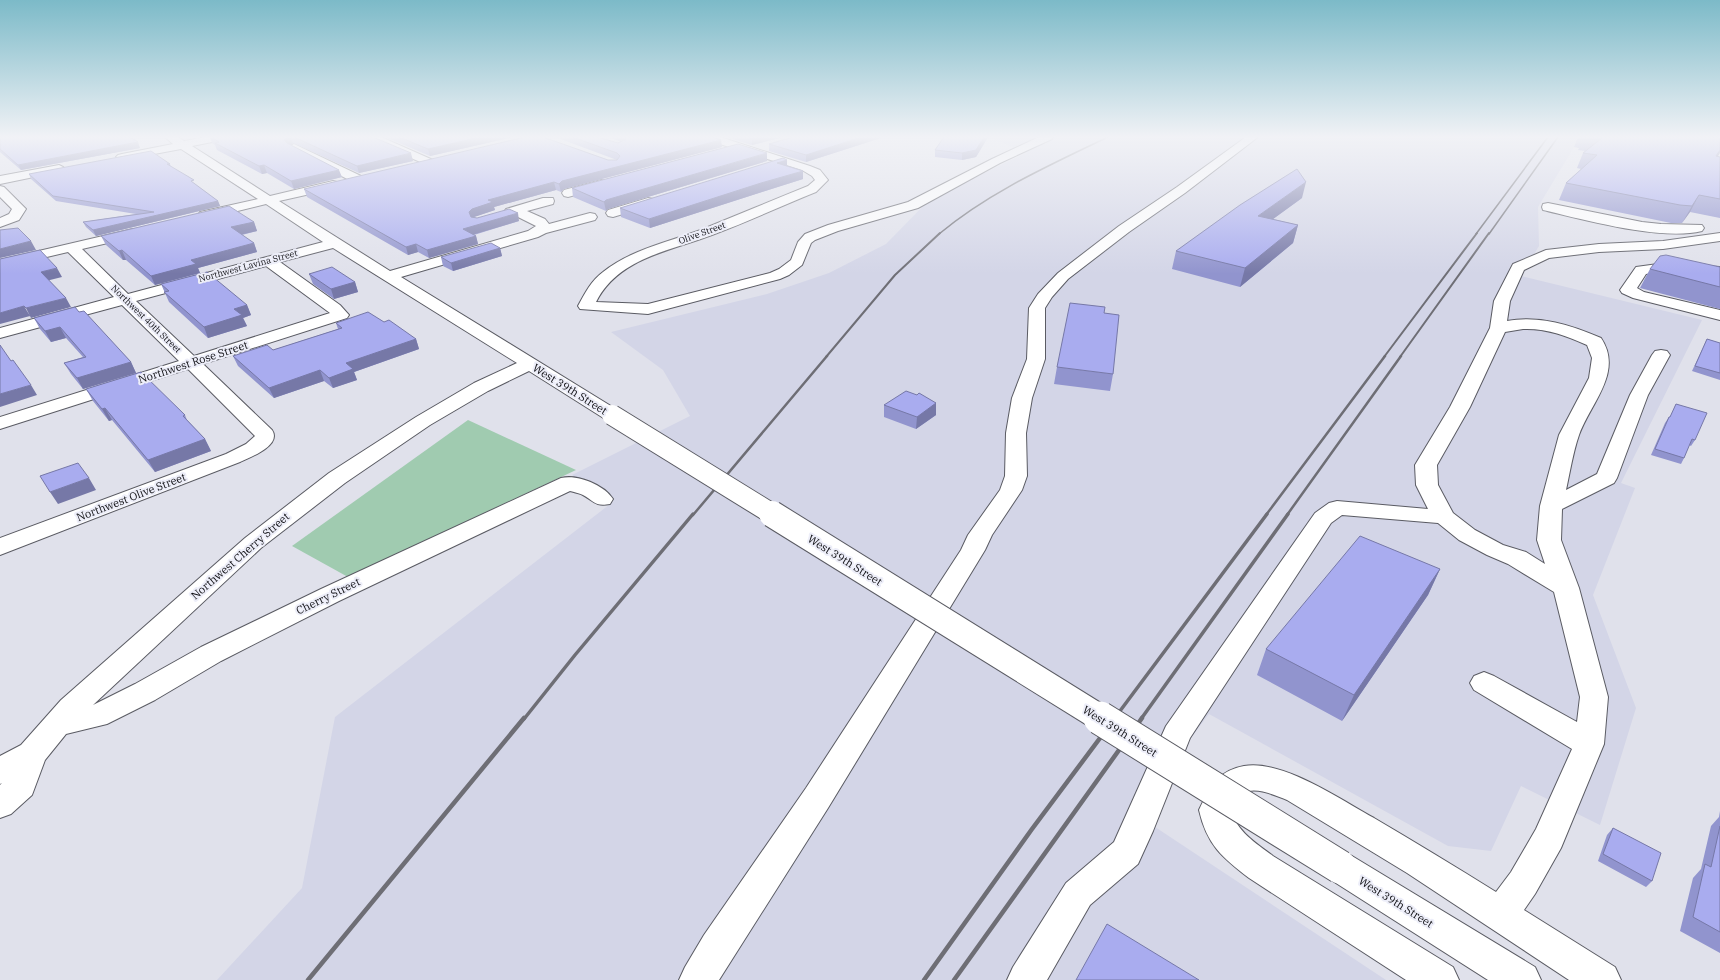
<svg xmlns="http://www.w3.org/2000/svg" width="1720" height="980" viewBox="0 0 1720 980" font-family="'IBM Plex Serif',serif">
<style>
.built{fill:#d3d5e7}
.green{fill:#a0cbb0}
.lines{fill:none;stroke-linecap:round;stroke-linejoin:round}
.minor-casing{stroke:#5a5b63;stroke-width:2}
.minor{fill:#fff;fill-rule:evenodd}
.rail-far4{stroke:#6e6e75;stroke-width:1.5}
.rail-far3{stroke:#6e6e75;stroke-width:2}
.rail-far2{stroke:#6e6e75;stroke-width:2.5}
.rail-far1{stroke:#6e6e75;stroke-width:3.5}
.rail{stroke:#6e6e75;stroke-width:4.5}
.minor-bridge-far2-casing{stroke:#5a5b63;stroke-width:22;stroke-linecap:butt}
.minor-bridge-far1-casing{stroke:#5a5b63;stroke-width:28;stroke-linecap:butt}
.minor-bridge-casing{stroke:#5a5b63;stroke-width:35;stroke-linecap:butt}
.minor-bridge-far2{stroke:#fff;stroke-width:20}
.minor-bridge-far1{stroke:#fff;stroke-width:26}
.minor-bridge{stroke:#fff;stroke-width:33}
.wall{fill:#9194ce}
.shaded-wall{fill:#7678a7}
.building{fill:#a9acef;stroke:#7678a7}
.labels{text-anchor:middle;stroke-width:4;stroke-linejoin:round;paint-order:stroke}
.far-street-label{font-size:9px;fill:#0f0f13;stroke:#edeef9}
.street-label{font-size:11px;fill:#0f0f13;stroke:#edeef9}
</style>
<rect width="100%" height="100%" fill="#e0e1eb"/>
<path class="built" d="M994,137H1580L1538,207L1539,246L1521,276L1702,320L1621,483L1635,488L1593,595L1636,708L1600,825L1521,786L1491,851L1448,846L1209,714L1134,813L1386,980H217L302,888L335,717L614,501L572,475L690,416L663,370L611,332L767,294L829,273L886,244L930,199L1026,153L992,138Z"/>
<path class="green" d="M468,420L576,470L348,577L292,546Z"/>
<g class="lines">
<g class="minor-casing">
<path id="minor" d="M165,137H178L184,141L206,137H228L227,139L192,146L270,196L333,181L337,182L339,185L337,188L279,201L390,271L528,231L536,226L514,215H506L504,212L506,209L543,198H553L554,201L553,204L527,211L545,219L549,224L590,213L595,214L597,217L595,220L546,233L538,237L401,277L619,411L622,415L619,419L612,421L605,419L529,371L488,391L430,425L345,483L261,548L93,705L135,684L201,647L321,589L561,478C578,474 604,485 613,499L610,504C595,507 594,501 583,495C579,493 574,492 570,491L339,601L221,661L155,700L107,724L66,734L45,760L32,795L11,814L0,818V785L2,783L0,784V756L21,745L61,700L245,538L329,473L416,417L474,383L517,363L333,248L280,262L340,305L349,315L347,318L203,364L272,430C282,445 251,457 240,462L0,555V538L226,454L246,444L255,436L188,369L0,429V417L179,361L122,305L0,338V328L114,297L68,252L0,268V260L133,229L138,230L140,233L138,236L82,249L128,294L323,242L266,204L205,219L200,218L198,215L200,212L258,199L181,149L122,160L118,159L116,157L118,155L122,154L173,144ZM266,266L330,313L194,356L136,301Z
M366,137H381L433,160L435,162L433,164H425L367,139Z
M703,137H720L810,166L820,170L828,180L816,192C781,206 747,222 712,235C670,251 618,258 596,302L648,304L770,273L779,269L791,260L798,242L805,234L828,225L908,202L992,159L1039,137H1053L1052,139L1000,163L918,208L838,231L815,240L811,243L802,265L789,275L780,279L648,314L580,309L578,306C585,293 591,281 603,272C632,249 669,242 703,229C738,215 773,200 808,186L815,180L812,176L802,170L704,139Z
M1246,137H1258L1185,193L1129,232L1068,279L1052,297L1045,308V359L1032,398L1026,433L1027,476L1022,490L992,535L985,550L828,808L719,980H679L685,967L704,935L806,788L961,550L968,535L1000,490L1005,476L1006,433L1012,398L1027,359L1029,308L1038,294L1058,273L1119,226L1177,187Z
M294,144L361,176L363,179L361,182H353L290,149L288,147Z
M59,165L63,167L65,169L63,171L0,184V176Z
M601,180L605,181L607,184L605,187L568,197L564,196L562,193L564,190Z
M0,186L4,187L26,209L19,220L0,227V218L9,214L12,209L0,197Z
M648,198L653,199L654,202L653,205L613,217L608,216L606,213L608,210Z
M1548,203L1642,222L1661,224L1702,225L1704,228L1702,231C1661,241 1585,220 1543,210L1542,207L1543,204Z
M1720,233V241L1663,249L1599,252L1549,258L1524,270L1510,301L1507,321C1540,315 1571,325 1601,338C1624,372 1590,404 1579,435C1573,452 1570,472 1566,490L1597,474L1630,395L1652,355L1655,351L1661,350L1667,351L1670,355L1648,395L1617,478L1614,483L1562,509L1561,540L1579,588L1608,697L1604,744L1561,848L1535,894L1524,910L1615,967L1621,980H1569L1407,873L1287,800C1277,796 1255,786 1244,793C1238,796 1234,804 1231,810C1236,831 1257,844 1273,856L1453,967L1459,980H1406L1249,878C1222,857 1207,845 1199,810C1210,787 1217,771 1244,766C1282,759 1341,800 1374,818C1415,842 1456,867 1496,892L1511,872L1536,829L1572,749L1474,690L1470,683L1474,676L1484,672L1494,676L1577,722L1580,697L1554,592L1508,564L1487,555L1459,540L1438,523L1342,515L1331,523L1190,738L1153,831L1138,864L1090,905L1047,980H1007L1013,967L1066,883L1114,842L1166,726L1315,513L1329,503L1337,501L1428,509L1416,485L1415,465L1450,407L1490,328L1494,301L1513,264L1546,250L1599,244L1663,241ZM1523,329C1546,328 1567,336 1587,345L1592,358L1589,378L1559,435L1540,506L1537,540L1545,564L1526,552L1503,545L1475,530L1453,513L1438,485L1437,465L1470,407L1505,332Z
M1658,264L1720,267V277L1658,272L1646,274L1637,288L1644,292L1720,310V320L1633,298L1622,293L1620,290L1636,267Z
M1340,852L1352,856L1535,967L1541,980H1488L1328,878L1323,867L1328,856Z"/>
</g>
<use href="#minor" class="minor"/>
<path class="rail-far4" d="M939,234C989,192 1050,165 1108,137
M1476,234L1548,137
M1489,234L1558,137"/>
<path class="rail-far3" d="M826,357L895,275L940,233
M1384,357L1477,233
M1400,357L1489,233"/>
<path class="rail-far2" d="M693,515L827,356
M1266,515L1385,356
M1287,515L1401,356"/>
<path class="rail-far1" d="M524,719L575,655L693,514
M1114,719L1267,514
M1141,719L1288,514"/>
<path class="rail" d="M308,980L524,718
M924,980L1032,829L1115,718
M954,980L1142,718"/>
<g class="minor-bridge-far2-casing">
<path id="minor-bridge-far2" d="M612,415L774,515"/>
</g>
<g class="minor-bridge-far1-casing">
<path id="minor-bridge-far1" d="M772,514L1102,719"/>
</g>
<g class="minor-bridge-casing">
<path id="minor-bridge" d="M1100,718L1340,867"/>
</g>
<use href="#minor-bridge-far2" class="minor-bridge-far2"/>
<use href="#minor-bridge-far1" class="minor-bridge-far1"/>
<use href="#minor-bridge" class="minor-bridge"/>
</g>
<path class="wall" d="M0,137L140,148L21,170L0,152Z
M210,137H373L413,161L359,173L293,143L290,145L342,177L294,189L267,173L262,174L217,150L215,145L212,143Z
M385,137H513L430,156Z
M555,137H598L618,143L621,142L609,137H713L722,147L564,189L561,192L556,190L494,207L495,210L474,217H473L477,218L519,221L474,235L476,236L478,244L429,258L418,252L408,255L307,197L304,189L608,160H617Z
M726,137H783L752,145Z
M793,137H884L806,162L769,151V144Z
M944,137H988L976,157L962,160L935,157V150Z
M1578,137H1720L1718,156L1720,157V218L1690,212L1682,223H1671L1559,200L1566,183L1581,169L1577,168L1583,153L1585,151L1578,150L1579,148L1574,147Z
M787,160V166L803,179L762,192L650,228L621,217L620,208Z
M767,161L608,209L606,211L573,197L572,188Z
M170,164L171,167L218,201L220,206L96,236L86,227L83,222L136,214L56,201L31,179L29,174Z
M1302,198L1273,219L1298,225L1293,243L1240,287L1172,269L1176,251Z
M254,222L257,231L242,235L254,243L257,252L198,268L200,273L155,285L126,260H123L106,245L101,236Z
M500,248L502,256L453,271L443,266L441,257Z
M1720,267V309L1640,288L1650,269Z
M309,274L355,282L358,292L334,299L313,284Z
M161,284L247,305L251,315L243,318L247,326L208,338L169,302Z
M79,312L131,362L136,373L83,389L71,374L64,363L83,357L66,338L51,342L40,329L34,318Z
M384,322L416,339L419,349L354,372L357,380L333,388L324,381L274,398L238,366L233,356L273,350L338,329L336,323Z
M1707,339L1720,343V380L1692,371Z
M1057,367L1113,374L1110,391L1054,384Z
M86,389L185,415L187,420L205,439L211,451L155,472L112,420L109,421L93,401Z
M936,403V415L916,429L884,417V405Z
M1676,404L1695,440L1691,446L1689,445L1684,458L1681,464L1651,455L1665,423L1669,417H1670Z
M1440,569L1428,595L1342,721L1257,675L1266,649Z
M1720,811V953L1680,931L1693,878L1701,869L1711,826L1719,817Z
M1613,828L1652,881L1646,887L1598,861L1607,835Z"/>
<path class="shaded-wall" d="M289,137H291L293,143L287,147L284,140Z
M481,137H513L430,156L428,149Z
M757,137H783L752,145V139Z
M862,137H884L806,162V155Z
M984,137H988L976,157L962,160V153Z
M721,140L722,147L564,189L561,192L559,184L562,181Z
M138,142L140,148L21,170L18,165Z
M1720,150V153L1707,172L1716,156Z
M411,153L413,161L359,173L357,166Z
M767,153V161L608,209L606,211L604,202L606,200Z
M787,160V168L777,163Z
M264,165L267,173L262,174L259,166Z
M339,170L342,177L294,189L291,181Z
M803,171V179L762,192L650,228L649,219L761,183Z
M554,182L556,190L494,207L495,210L474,217L471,220L469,212L472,209L488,200Z
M1306,182L1302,198L1254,233L1258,216Z
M1699,195L1690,212L1682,223L1692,206Z
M218,201L220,206L96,236L93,230Z
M518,213L519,221L465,237L463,229Z
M254,222L257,231L235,236L231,227Z
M1298,225L1293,243L1240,287L1245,268Z
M476,236L478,244L429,258L427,250Z
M31,241L36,250L0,258V249Z
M254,243L257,252L198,268L200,273L155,285L151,276L191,260Z
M416,244L418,252L408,255L406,247Z
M500,248L502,256L453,271L451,263Z
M122,250L126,260H123L119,251Z
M57,268L62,277L46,281L41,272Z
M355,282L358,292L334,299L331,289Z
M66,298L71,307L31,318L26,308Z
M247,305L251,315L243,318L247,326L208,338L204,327L234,309Z
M24,306L30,316L0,324V313Z
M60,327L66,338L51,342L45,331Z
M416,339L419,349L354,372L357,380L333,388L329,378L346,363Z
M131,362L136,373L83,389L77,378Z
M320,370L324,381L274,398L269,388Z
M31,385L37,395L0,407V394Z
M936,403V415L916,429L917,417Z
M105,408L112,420L109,421L102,409Z
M205,439L211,451L155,472L148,460Z
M89,478L96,490L58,504L50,492Z
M1440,569L1428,595L1342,721L1354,695Z"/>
<path class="building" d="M0,137H130L138,142L18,165L0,149Z
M211,137H289L284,140L287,143L339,170L291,181L264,165L259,166L215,143L219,142Z
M294,137H373L411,153L357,166Z
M399,137H481L428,149Z
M525,137H543L608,160H617L620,156L617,153L572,137H598L618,143L626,139L624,137H713L721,140L562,181L559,184L554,182L488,200L493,202L472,209L469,212L471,217L477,218L509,209L518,213L463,229L476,236L427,250L416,244L406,247L304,189Z
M747,137H757L752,139Z
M793,137H862L806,155L769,144Z
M944,137H984L976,150L962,153L935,150Z
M1599,137H1720V150L1716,156L1720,157V199L1699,195L1692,206L1680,205L1566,183L1597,155L1583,153L1602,138Z
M738,144L767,153L606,200L604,202L572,188Z
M151,151L170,164H167L194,180L191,181L218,201L93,230L83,222L154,212L53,196L29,174Z
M783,158L787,160L777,163L803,171L761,183L649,219L620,208Z
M1297,169L1306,182L1258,216L1298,225L1245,268L1176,251L1240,205Z
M229,206L254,222L231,227L254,243L191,260L196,264L151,276L122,250L119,251L101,236Z
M18,228L31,241L0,249V230Z
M491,243L500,248L451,263L441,257Z
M40,250L57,268L41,272L66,298L26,308L24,306L0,313V259Z
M1666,255L1720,267V287L1650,269L1660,256Z
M332,267L355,282L331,289L309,274Z
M207,272L247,305L234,309L242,315L204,327L164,292L169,291L161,284Z
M1070,303L1105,307L1104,313L1119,315L1113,374L1057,367Z
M75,307L79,312L84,311L131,362L77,378L64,363L86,357L60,327L45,331L34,318Z
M368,312L384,322L389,320L416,339L346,363L353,369L329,378L320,370L269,388L233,356L267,345L273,350L342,328L336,323Z
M1707,339L1720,343V373L1695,366Z
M0,345L11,361L13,360L31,385L0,394Z
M141,372L185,415L183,416L205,439L148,460L105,408L102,409L86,389Z
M906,391L917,395L919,393L936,403L917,417L884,405Z
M1676,404L1707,413L1695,440L1692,439L1684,458L1655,449L1669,417H1670Z
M78,463L89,478L50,492L40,476Z
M1360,536L1440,569L1354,695L1266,649Z
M1720,826V932L1693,917L1705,864L1711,867Z
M1613,828L1661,853L1652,881L1603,854Z
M1107,924L1199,980H1076Z"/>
<linearGradient id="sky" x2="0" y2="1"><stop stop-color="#7cbac8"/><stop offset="0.5" stop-color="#f1f2f6"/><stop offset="1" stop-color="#f1f2f6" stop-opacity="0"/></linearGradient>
<rect width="1720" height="274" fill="url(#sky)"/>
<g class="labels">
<g class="far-street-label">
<text transform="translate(702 233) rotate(-20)" y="3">Olive Street</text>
<text transform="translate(248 266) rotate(-15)" y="3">Northwest Lavina Street</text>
<text transform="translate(146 319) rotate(44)" y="3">Northwest 40th Street</text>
</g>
<g class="street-label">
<text transform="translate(193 362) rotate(-18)" y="4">Northwest Rose Street</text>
<text transform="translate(570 389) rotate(32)" y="4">West 39th Street</text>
<text transform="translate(131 497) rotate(-21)" y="4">Northwest Olive Street</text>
<text transform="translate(240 556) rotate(-41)" y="4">Northwest Cherry Street</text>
<text transform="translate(845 560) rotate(32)" y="4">West 39th Street</text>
<text transform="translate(328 596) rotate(-26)" y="4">Cherry Street</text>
<text transform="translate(1120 731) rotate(32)" y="4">West 39th Street</text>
<text transform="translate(1396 902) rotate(32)" y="4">West 39th Street</text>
</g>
</g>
</svg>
